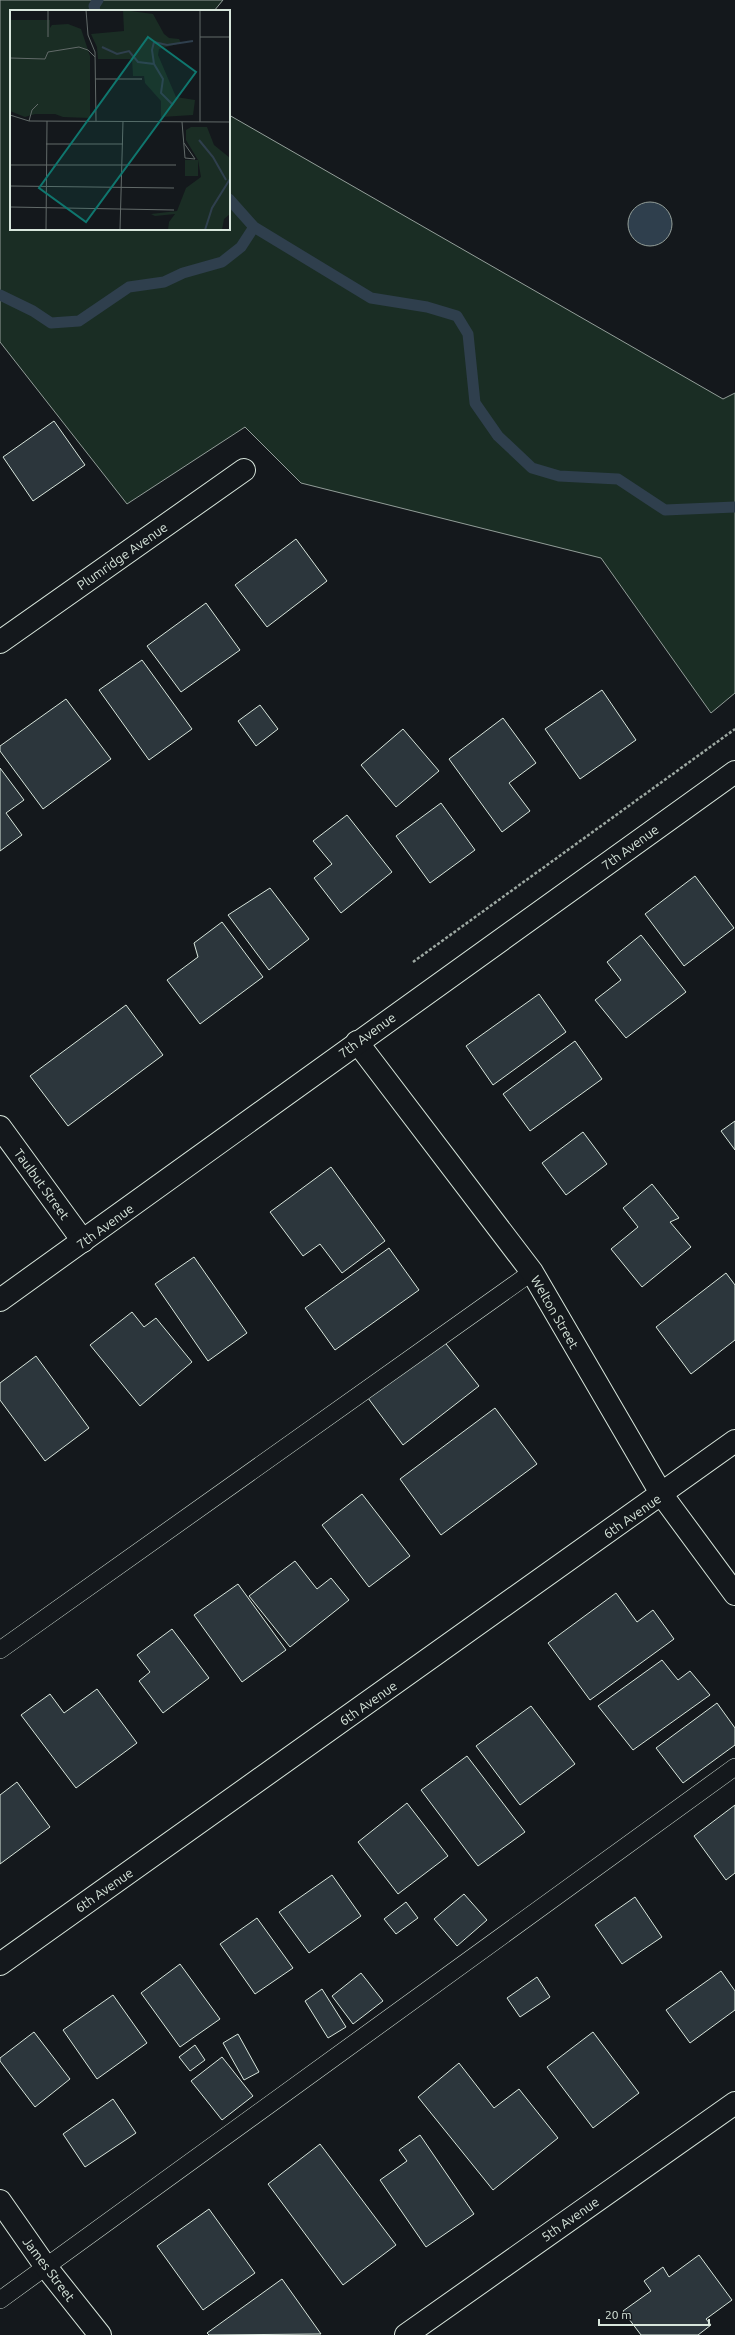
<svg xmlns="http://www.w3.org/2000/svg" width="735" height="2335" viewBox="0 0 735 2335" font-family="Ubuntu,sans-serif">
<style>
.green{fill:#1a2d24;stroke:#939e99}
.water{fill:#2f3f4d;stroke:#939e99}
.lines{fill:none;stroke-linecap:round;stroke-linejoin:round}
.stream{stroke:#2f3f4d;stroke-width:11}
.building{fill:#2c363c;stroke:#d8e6dc}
.lane-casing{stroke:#d8e6dc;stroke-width:18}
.street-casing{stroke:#d8e6dc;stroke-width:24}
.secondary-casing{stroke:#d8e6dc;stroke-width:24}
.path{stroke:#9da8a2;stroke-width:2.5;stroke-dasharray:3 2;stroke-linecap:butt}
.lane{stroke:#14181c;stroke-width:17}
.street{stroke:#14181c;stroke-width:22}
.secondary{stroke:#14181c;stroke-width:22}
.labels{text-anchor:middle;stroke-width:3;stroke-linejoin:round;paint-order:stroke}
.street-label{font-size:13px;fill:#d8e6dc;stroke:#14181c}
.inset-river{fill:none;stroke:#2f3f4d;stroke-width:2}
.inset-road{fill:none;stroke:#626a69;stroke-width:1}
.view{fill:#0f766e;fill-opacity:0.15;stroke:#0f766e;stroke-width:2}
.inset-edge{fill:none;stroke:#d8e6dc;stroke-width:2}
</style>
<rect width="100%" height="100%" fill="#14181c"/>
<path class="green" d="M0,0H223L214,11H11V229H229V115L723,399L735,393V693L711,713L601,558L301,483L245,427L127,504L0,342Z"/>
<path class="water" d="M628 224a22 22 0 1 1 44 0a22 22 0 1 1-44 0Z"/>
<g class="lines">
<path class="stream" d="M95,11L94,6L98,0
M229,199L254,227
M0,295L33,311L51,323L79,321L129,287L164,282L183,273L222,262L241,247L254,227L371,298L427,307L457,316L468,334L475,403L498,436L532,468L559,476L618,479L665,510L735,507"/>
</g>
<path class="building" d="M54,421L85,465L33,501L3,457Z
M296,539L327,581L267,627L235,585Z
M206,603L240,650L181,692L147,646Z
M142,660L192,729L149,760L99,690Z
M602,690L636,740L580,779L545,729Z
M66,699L111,759L43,809L0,751V746Z
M260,705L278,729L256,746L238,721Z
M503,718L536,763L509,783L530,811L502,832L449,759Z
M403,729L439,771L396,807L361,765Z
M0,768L24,800L6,813L22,835L0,851Z
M441,803L475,850L430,883L396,836Z
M347,815L392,872L341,913L314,878L332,864L313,841Z
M695,876L734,928L684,966L645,914Z
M270,888L309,939L269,970L228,915Z
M222,922L263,977L200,1024L167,980L198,957L194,943Z
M641,935L686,992L626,1038L595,1000L621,980L607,962Z
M539,994L566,1032L493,1085L466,1046Z
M126,1005L163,1055L68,1126L30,1076Z
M575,1041L602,1079L530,1131L503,1094Z
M735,1121V1150L721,1131Z
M583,1132L607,1164L566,1195L542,1163Z
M331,1167L385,1241L342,1273L320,1244L303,1256L270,1212Z
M652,1184L679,1218L670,1222L691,1247L642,1287L611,1249L638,1227L623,1208Z
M389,1248L419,1290L335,1350L305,1308Z
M194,1257L247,1333L208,1361L155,1284Z
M726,1273L735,1285V1340L691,1374L656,1327Z
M132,1312L144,1327L156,1318L192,1362L140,1406L90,1345Z
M443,1340L479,1386L403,1445L368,1398Z
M36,1356L89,1428L45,1461L0,1400V1383Z
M495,1408L537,1464L441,1535L400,1479Z
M362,1494L410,1556L369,1587L322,1525Z
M295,1561L317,1589L331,1578L349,1600L290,1647L249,1596Z
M238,1584L286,1650L242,1682L194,1615Z
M616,1593L637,1622L653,1610L674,1639L590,1700L548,1643Z
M172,1629L209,1678L163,1713L139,1681L150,1672L137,1655Z
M662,1660L678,1680L690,1671L710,1695L633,1750L598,1706Z
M97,1689L137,1743L76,1788L21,1715L50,1694L64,1713Z
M717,1703L735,1728V1745L683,1783L656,1748Z
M531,1706L575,1764L520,1805L476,1746Z
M467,1756L525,1832L478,1866L421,1790Z
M17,1782L50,1827L0,1864V1795Z
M407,1803L448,1856L398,1894L358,1842Z
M735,1805V1873L726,1880L694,1836Z
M332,1875L361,1916L309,1953L279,1912Z
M464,1894L487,1920L457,1946L434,1919Z
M635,1897L662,1937L622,1964L595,1925Z
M406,1902L418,1918L396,1934L384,1919Z
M257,1918L293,1968L255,1994L220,1944Z
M180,1964L220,2019L180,2047L141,1993Z
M721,1971L735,1991V2010L690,2043L666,2010Z
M361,1973L383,2001L353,2024L332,1996Z
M537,1977L550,1997L520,2017L507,1998Z
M322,1989L346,2027L328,2038L305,2001Z
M113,1995L147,2043L97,2079L63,2030Z
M34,2032L70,2079L35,2107L0,2061V2058Z
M593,2032L639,2093L593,2128L547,2067Z
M238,2034L259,2072L244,2080L223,2043Z
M195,2045L205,2060L190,2071L179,2057Z
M222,2057L253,2096L222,2120L191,2081Z
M459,2063L494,2108L519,2089L558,2138L493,2190L418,2097Z
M113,2099L136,2133L85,2167L63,2134Z
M420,2135L474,2214L426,2247L380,2180L407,2161L399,2150Z
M320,2144L396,2245L343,2285L268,2184Z
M209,2209L255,2273L203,2310L157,2246Z
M699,2255L732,2300L706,2319L711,2325L698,2335H641L623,2311L651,2291L644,2281L663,2267L669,2277Z
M282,2279L321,2334L209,2335L207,2333Z"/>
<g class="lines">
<g class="lane-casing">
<path id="lane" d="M0,1650L532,1272
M0,2300L735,1767"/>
</g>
<g class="street-casing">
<path id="street" d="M0,642L244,470
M357,1042L532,1272L662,1495L735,1594
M0,1127L83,1241
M0,1964L735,1441
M0,2201L46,2267L100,2335
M406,2335L735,2103"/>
</g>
<g class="secondary-casing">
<path id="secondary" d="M0,1300L735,772"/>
</g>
<path class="path" d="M413,962L735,729"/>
<use href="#lane" class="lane"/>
<use href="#street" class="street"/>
<use href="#secondary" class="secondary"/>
</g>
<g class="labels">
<g class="street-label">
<text transform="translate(122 556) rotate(-35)" y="5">Plumridge Avenue</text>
<text transform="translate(630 847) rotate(-36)" y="5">7th Avenue</text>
<text transform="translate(367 1035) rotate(-36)" y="5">7th Avenue</text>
<text transform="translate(42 1184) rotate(54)" y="5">Taulbut Street</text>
<text transform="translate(105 1226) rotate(-36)" y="5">7th Avenue</text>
<text transform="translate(555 1312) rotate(60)" y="5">Welton Street</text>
<text transform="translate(632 1516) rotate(-35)" y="5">6th Avenue</text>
<text transform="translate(368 1703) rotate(-35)" y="5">6th Avenue</text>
<text transform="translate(104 1890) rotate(-35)" y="5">6th Avenue</text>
<text transform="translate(570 2219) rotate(-35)" y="5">5th Avenue</text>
<text transform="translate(49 2269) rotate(53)" y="5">James Street</text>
</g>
</g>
<g transform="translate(10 10)">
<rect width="220" height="220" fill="#14181c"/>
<path d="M113,0L143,4L154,24L159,28L169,29L171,33L149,39L148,45L166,87L185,90L183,105L151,107V91L135,73L134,66H123L122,49H88L87,37L81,24L114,21ZM0,10H40V18L42,15L58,14L71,19L80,46V108L53,107L45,104H25L15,107L0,101ZM181,117H197L204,135L220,148V204L214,209L212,220H158L159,212L165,204L145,206L141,204L167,201L176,178L191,167L188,150V166H175V150H188L176,130V120Z" fill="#1a2d24"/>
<path class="inset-river" d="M92,37L107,44L119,41L128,52L144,54L153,69L151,83L163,95M144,54L142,40L144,32L157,35L183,31M189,130L203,147L216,170M195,220L202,198L220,169"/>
<path class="inset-road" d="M76,0L78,25L85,42L86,111M190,0V112M38,27V0M190,27H220M0,48L35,49L38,42L69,37L78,40L85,47M85,69H132M0,105L19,111L220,112M19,111L22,100L28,94M172,112L175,148L185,149L174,133M36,134H113M0,155H166M0,176L164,178M0,197L164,200M36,220L37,111M36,220H71M110,220L113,111"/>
<path class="view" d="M138,27L186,62L76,212L29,178Z"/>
<rect width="220" height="220" class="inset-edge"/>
</g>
<path d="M599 2319v6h110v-6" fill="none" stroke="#d8e6dc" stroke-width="2"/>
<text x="605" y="2319" font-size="12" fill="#d8e6dc" stroke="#14181c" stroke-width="3" paint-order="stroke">20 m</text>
</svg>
